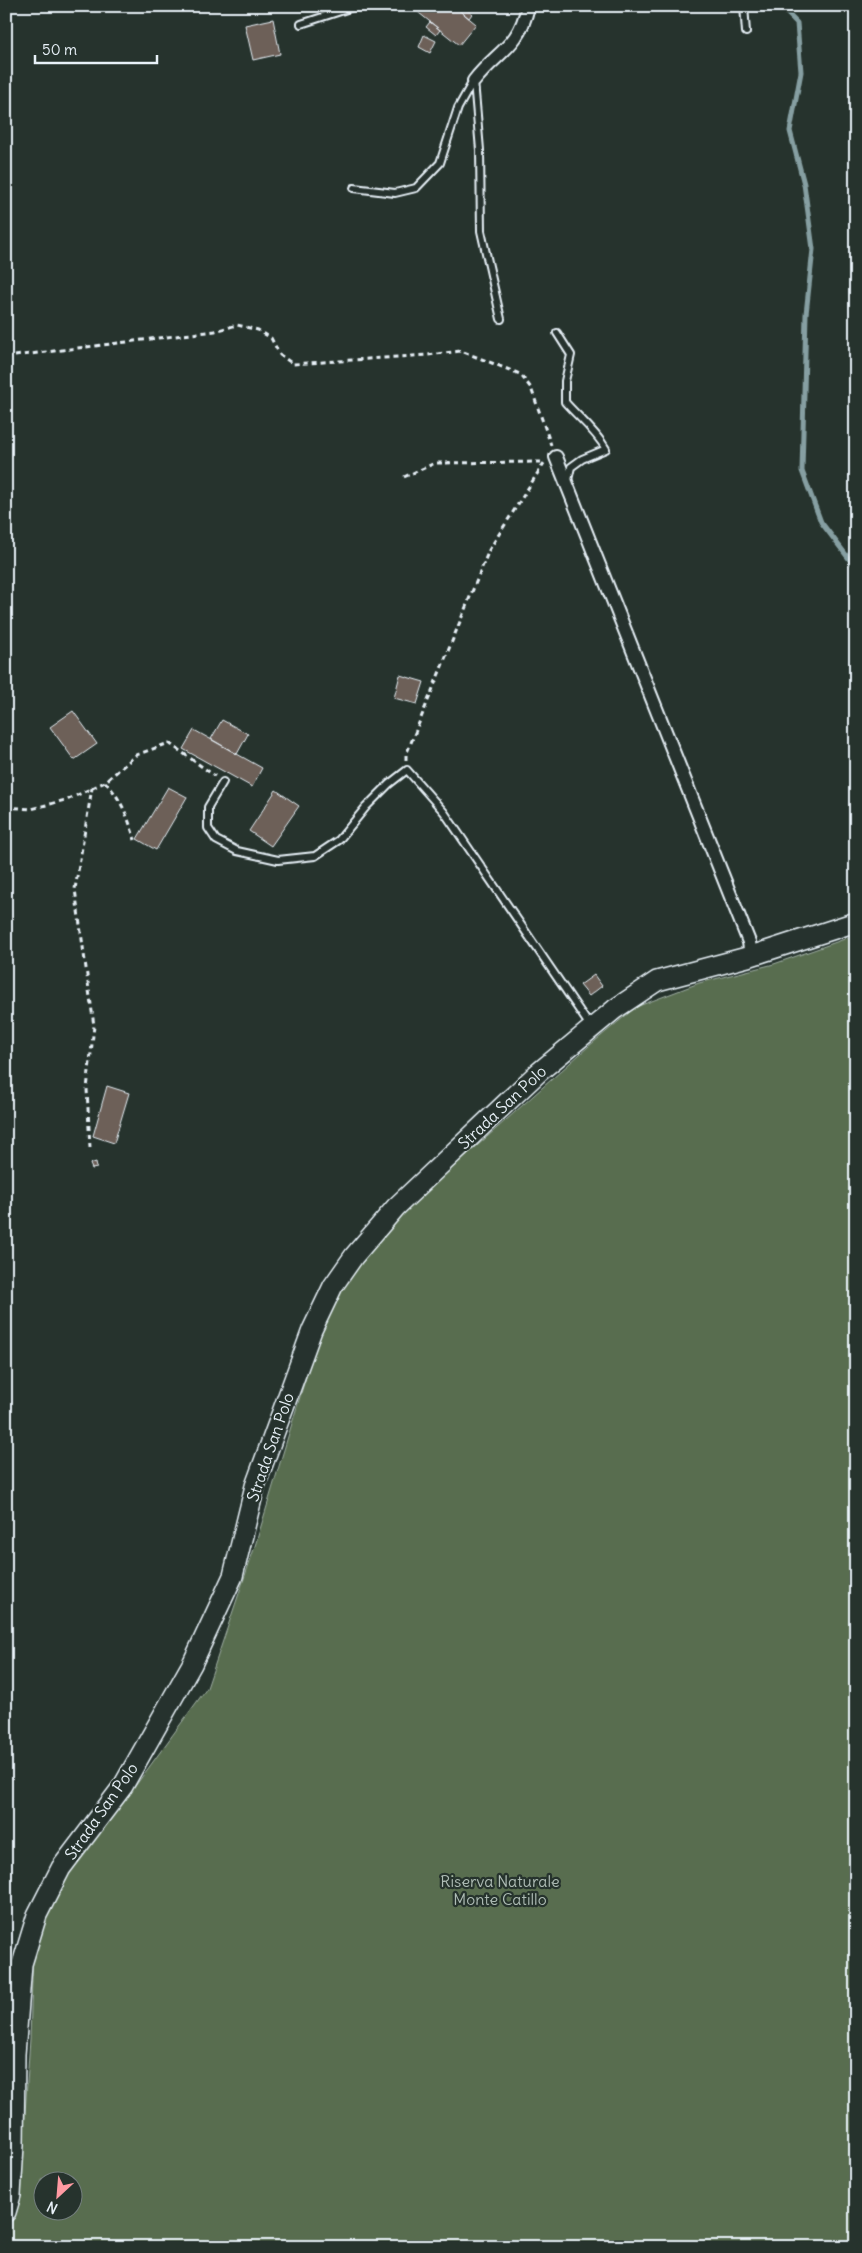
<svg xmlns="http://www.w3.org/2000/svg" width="862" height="2253" viewBox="0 0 862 2253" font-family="Delius,sans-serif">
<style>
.green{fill:#586d50;stroke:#a0afa4;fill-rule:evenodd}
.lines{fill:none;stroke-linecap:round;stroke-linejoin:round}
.stream{stroke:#869fa2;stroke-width:5}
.building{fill:#6d6159;stroke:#e8f1f8}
.lane-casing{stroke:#e8f1f8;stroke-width:10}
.street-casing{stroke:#e8f1f8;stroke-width:16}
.secondary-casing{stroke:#e8f1f8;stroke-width:22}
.path{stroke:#e8f1f8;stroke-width:3;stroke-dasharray:5 4;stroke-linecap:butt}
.lane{stroke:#26332d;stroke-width:6}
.street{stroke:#26332d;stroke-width:12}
.secondary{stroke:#26332d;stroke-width:19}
.labels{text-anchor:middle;stroke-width:4.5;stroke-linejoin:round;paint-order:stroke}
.street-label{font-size:16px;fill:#e8f1f8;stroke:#26332d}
.park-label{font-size:16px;fill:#aebcb5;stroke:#26332d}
</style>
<rect width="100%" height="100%" fill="#26332d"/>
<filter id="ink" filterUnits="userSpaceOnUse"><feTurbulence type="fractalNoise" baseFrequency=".02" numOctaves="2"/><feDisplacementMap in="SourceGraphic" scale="10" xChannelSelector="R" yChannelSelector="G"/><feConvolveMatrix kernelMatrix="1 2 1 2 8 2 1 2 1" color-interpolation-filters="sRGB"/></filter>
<g filter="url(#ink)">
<path class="green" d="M856,935V2247H6L21,2173L30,2039L33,1948L65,1874L136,1785L207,1688L255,1546L321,1327L356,1267L404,1211L589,1046L636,1007L699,983L774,964ZM42,2180H72V2210H42Z"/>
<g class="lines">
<path class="stream" d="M780,6L797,23L801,72L790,131L804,184L813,249L806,314L802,471L821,522L856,568"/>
</g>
<path class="building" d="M416,6H454L476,24L459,45L414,9Z
M454,6H463L472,14L469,18Z
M273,19L280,54L253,60L245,25Z
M430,22L440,30L436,35L426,27Z
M424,35L436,41L430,53L419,47Z
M400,675L424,682L417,704L394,698Z
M73,711L97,744L74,760L50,727Z
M222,720L248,734L237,754L211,739Z
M194,730L262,768L252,787L183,749Z
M168,787L187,797L156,850L137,839Z
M276,790L299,806L271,846L249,831Z
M594,975L602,986L589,996L580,985Z
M107,1086L129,1093L114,1143L93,1136Z
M96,1162L97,1168L92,1169L90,1164Z"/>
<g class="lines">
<g class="lane-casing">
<path id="lane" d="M744,6L746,32
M301,24L356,6
M474,81L480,150L481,231L501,319
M354,188L395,193L416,188L440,163L458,108L472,83
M557,333L571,355L565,381V402C579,418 595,430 606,449L582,459L571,467L568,480
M223,782L208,807V828L216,840L237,851L278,860L315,856L339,840L366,807L389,784L407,770L444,812L590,1026"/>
</g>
<g class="street-casing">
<path id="street" d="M474,81C497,51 519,48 528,6
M556,457L749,942L751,956"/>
</g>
<g class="secondary-casing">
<path id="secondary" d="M6,2212L11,2195L14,2145L15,2054L22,1964L37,1915L61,1868L123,1786L192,1664L233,1576L255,1486L312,1330L333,1286L354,1256L396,1207L539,1072L615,1009L657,981L751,956L856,922"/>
</g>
<path class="path" d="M6,357L215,331L237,325L258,330L271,338L280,355L293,364L428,355L461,351L520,374L531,388L551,445
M404,477L435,463L545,462
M406,760V755L489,550L544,463
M105,782C122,799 128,818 135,840
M6,807L31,809L69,799L105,782L136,755L169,743L215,776
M90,1148L87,1089L94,1026L75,889L92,788"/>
<use href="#lane" class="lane"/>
<use href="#street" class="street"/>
<use href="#secondary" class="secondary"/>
</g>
</g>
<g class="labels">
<g class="street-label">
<text transform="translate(502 1107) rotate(-43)" y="6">Strada San Polo</text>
<text transform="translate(270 1447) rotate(-71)" y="6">Strada San Polo</text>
<text transform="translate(101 1811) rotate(-55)" y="6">Strada San Polo</text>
</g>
<g class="park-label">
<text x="500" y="1887">Riserva Naturale<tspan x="500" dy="18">Monte Catillo</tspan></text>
</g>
</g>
<rect width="862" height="2253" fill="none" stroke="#26332d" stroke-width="25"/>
<rect x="12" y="12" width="837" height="2228" fill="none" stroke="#e8f1f8" stroke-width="2" filter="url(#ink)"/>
<g transform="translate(58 2196) rotate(206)"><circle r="24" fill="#26332d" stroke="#747f7e"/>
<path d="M0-4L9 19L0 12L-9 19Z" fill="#ff9aa2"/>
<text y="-8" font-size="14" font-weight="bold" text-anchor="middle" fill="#e8f1f8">N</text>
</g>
<path d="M35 55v8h122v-8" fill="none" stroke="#e8f1f8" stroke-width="2.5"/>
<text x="42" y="55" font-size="15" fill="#e8f1f8" stroke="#26332d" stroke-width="4" paint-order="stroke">50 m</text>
</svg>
